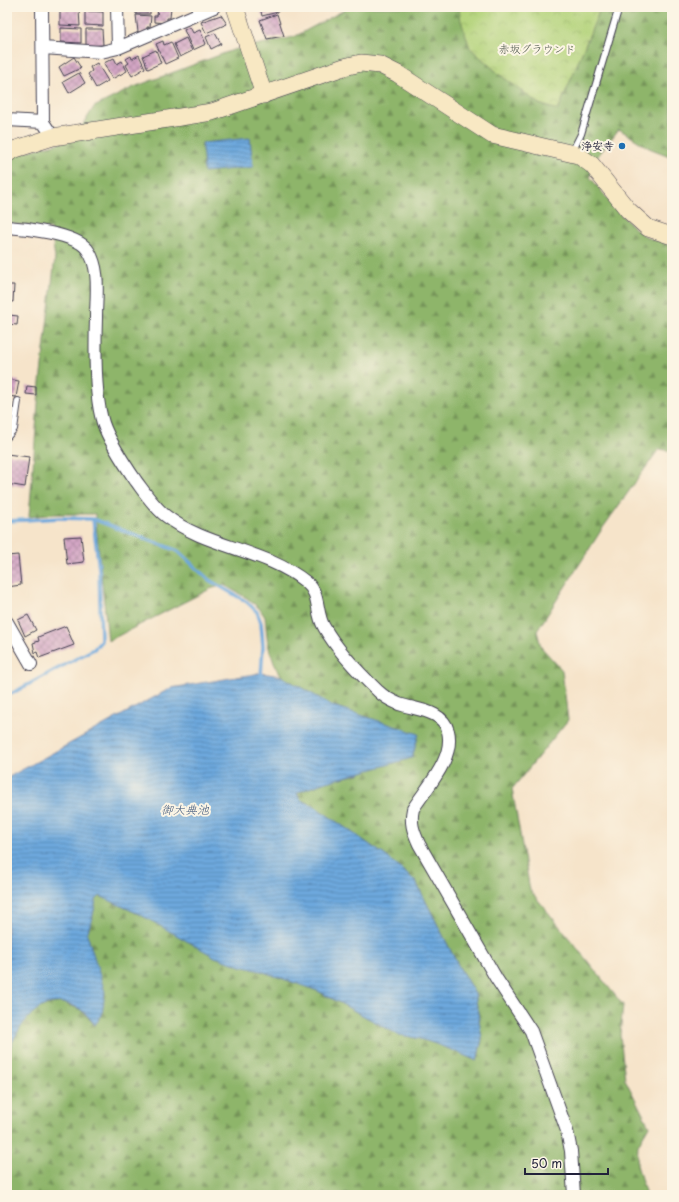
<svg xmlns="http://www.w3.org/2000/svg" width="679" height="1202" viewBox="0 0 679 1202" font-family="'Playpen Sans','Klee One',sans-serif">
<style>
.forest{fill:url(#forest-firs);stroke:#586c52}
.park{fill:url(#park-crowns);stroke:#6a7a5a}
.water{fill:url(#water-rules);stroke:#48658c}
.lines{fill:none;stroke-linecap:round;stroke-linejoin:round}
.stream{stroke:#6da8dd;stroke-width:3.5}
.building{fill:url(#building-cross-hatch)}
.lane-casing{stroke:#423f50;stroke-width:8}
.street-casing{stroke:#423f50;stroke-width:14}
.secondary-casing{stroke:#423f50;stroke-width:18}
.lane{stroke:#fff;stroke-width:6}
.street{stroke:#fff;stroke-width:12}
.secondary{stroke:#f8e8c3;stroke-width:17}
.poi-dot{fill:#1f6fb2;stroke:#fcf5e5;stroke-width:1.5}
.labels{text-anchor:middle;stroke-width:4;stroke-linejoin:round;paint-order:stroke}
.park-label{font-size:11px;fill:#4e574e;stroke:#fcf5e5}
.poi-label{font-size:11px;font-weight:bold;fill:#22223b;stroke:#fcf5e5;text-anchor:end}
.water-label{font-size:12px;font-style:italic;fill:#40587c;stroke:#fcf5e5}
</style>
<defs>
<pattern id="forest-firs" width="22" height="20" patternUnits="userSpaceOnUse"><rect width="22" height="20" fill="#8eb56a"/><path d="M5 1l3.5 6h-7zM16 11l3.5 6h-7z" fill="#749358"/></pattern>
<pattern id="park-crowns" width="20" height="18" patternUnits="userSpaceOnUse"><rect width="20" height="18" fill="#b3d37a"/><path d="M2 6a3 3 0 1 1 6 0M12 15a3 3 0 1 1 6 0" fill="none" stroke="#9ab56a"/></pattern>
<pattern id="water-rules" width="6" height="5" patternUnits="userSpaceOnUse"><rect width="6" height="5" fill="#6da8dd"/><path d="M0 2.5h6" fill="none" stroke="#5988b4"/></pattern>
<pattern id="building-cross-hatch" width="8" height="8" patternUnits="userSpaceOnUse"><rect width="8" height="8" fill="#d3a6c4"/><path d="M0 0l8 8M0 8l8-8" fill="none" stroke="#ab87a0"/></pattern>
</defs>
<rect width="100%" height="100%" fill="#fcf5e5"/>
<filter id="ink" filterUnits="userSpaceOnUse"><feTurbulence type="fractalNoise" baseFrequency=".025" numOctaves="2"/><feDisplacementMap in="SourceGraphic" scale="8" xChannelSelector="R" yChannelSelector="G"/><feConvolveMatrix kernelMatrix="1 2 1 2 8 2 1 2 1" color-interpolation-filters="sRGB"/></filter>
<filter id="wash" filterUnits="userSpaceOnUse"><feTurbulence type="fractalNoise" baseFrequency=".012" numOctaves="4" result="noise"/><feDisplacementMap in="SourceGraphic" scale="16" xChannelSelector="R" yChannelSelector="G"/><feGaussianBlur stdDeviation="0.9" result="paint"/><feColorMatrix in="noise" values="0 0 0 0 0 0 0 0 0 0 0 0 0 0 0 0 0 1.4 0 .05"/><feComposite in="paint" operator="in"/></filter>
<g filter="url(#wash)">
<rect width="100%" height="100%" fill="#f6e4ca"/>
<path class="forest" d="M350,7H460L470,48L499,74L539,104L558,110L601,7H672V157L649,148L619,129L597,157L590,177C604,194 631,231 651,239C656,241 666,241 672,242V451L659,449L602,529L537,631L541,647L562,670L568,720L512,789L530,890L623,1005L620,1035L625,1079L649,1126L638,1145L637,1165L646,1195H7V1054L20,1027L34,1010L48,1004L62,1002L81,1010L95,1025L91,950L87,934L93,915L96,900L100,896L141,915L241,966L261,971L318,991L399,1035C426,1038 452,1050 477,1061L482,1039L475,994L459,967L416,882L386,856L314,806L301,800L297,794C310,783 342,778 359,774L387,724L333,706L281,676L274,663L268,645L265,617L259,608L247,598L224,585L210,589L108,641L95,514H54L29,517L39,391L55,258L51,229L7,223V161L13,155L74,139L94,107L134,87L233,50L294,37Z"/>
<path class="park" d="M601,7L558,110L539,104L499,74L470,48L461,21L459,8Z"/>
<path class="water" d="M250,138L253,167L204,172L202,143Z
M261,673L281,676L333,706L419,734L412,758L323,783L301,791L297,794L301,800L314,806L386,856L416,882L459,967L475,994L482,1039L477,1061C452,1050 426,1038 399,1035L318,991L261,971L241,966L215,957L141,915L100,896L96,900L93,915L87,934L105,992L102,1015L95,1025C91,1020 86,1013 80,1009C42,988 20,1023 7,1054V778L171,688Z"/>
<g class="lines">
<path class="stream" d="M7,521L60,518L93,519L178,551L209,580L247,602L257,612L261,623L263,646L261,677
M7,696L94,649L101,641L99,570L93,519"/>
</g>
<g id="blocks">
<path class="building" d="M136,7H150V14H136Z
M158,7H171L170,18H167V23L154,22V16H157Z
M260,7H277L278,12L262,16Z
M60,10H79L80,26L60,25Z
M85,11L103,12V26L85,25Z
M277,14L284,36L267,39L260,20Z
M136,15L151,16L150,27H147V33L138,32Z
M221,15L227,24L206,33L201,22Z
M190,27L193,33L200,30L206,44L193,50L184,30Z
M61,28L81,29V43L61,42Z
M86,29H102L103,45L86,46Z
M215,33L221,44L211,49L206,37Z
M186,38L192,51L180,57L174,44Z
M163,41L164,45L171,42L178,58L165,64L156,44Z
M156,50L161,63L148,69L143,56Z
M139,55L145,68L132,76L126,65L129,63L126,59L131,56L132,59Z
M74,57L81,68L64,76L59,67Z
M114,58L117,64L122,61L127,71L112,79L104,63Z
M97,63L108,81L96,88L88,74L92,71L90,67Z
M79,73L85,83L69,93L63,82Z
M7,285H14L13,302L7,301Z
M9,315L18,316L17,325L8,324Z
M7,379L19,381L16,397L7,396Z
M27,386L36,387V395L26,394Z
M7,454L29,457L25,487L7,484Z
M81,536L84,562L67,564L64,537Z
M18,555L21,585L7,587V556Z
M28,615L36,630L25,636L18,620Z
M66,626L74,645L39,658L37,652L35,653L33,643L39,641L38,637Z"/>
</g>
</g>
<g filter="url(#ink)">
<use href="#blocks" fill-opacity="0" stroke="#423f50" stroke-width="1"/>
<g class="lines">
<g class="lane-casing">
<path id="lane" d="M572,152L581,134L619,7
M7,437L14,429L18,401"/>
</g>
<g class="street-casing">
<path id="street" d="M42,7L43,122L53,137
M117,7L118,48
M43,48L101,52L118,48L214,7
M7,120L43,122
M7,227C25,228 76,234 87,249C101,267 96,297 96,318C95,348 94,395 103,423C109,441 125,465 136,481C145,493 154,507 166,516C207,548 265,549 306,582C321,594 315,612 324,627C337,650 359,673 378,691C384,697 392,701 399,704C416,710 443,710 448,731C455,758 427,787 413,809C410,822 413,831 419,844L496,978L531,1031L567,1131L571,1151L574,1195
M7,622L31,664"/>
</g>
<g class="secondary-casing">
<path id="secondary" d="M235,7L264,95
M7,154L13,150L53,137L212,112L344,67L361,63L380,65L398,74L492,135L578,155L592,165L628,210L648,228L672,236"/>
</g>
<use href="#lane" class="lane"/>
<use href="#street" class="street"/>
<use href="#secondary" class="secondary"/>
</g>
</g>
<circle class="poi-dot" cx="622" cy="146" r="4"/>
<g class="labels">
<g class="park-label">
<text x="537" y="53">赤坂グラウンド</text>
</g>
<g class="poi-label">
<text x="614" y="150">浄安寺</text>
</g>
<g class="water-label">
<text x="185" y="814">御大典池</text>
</g>
</g>
<rect width="679" height="1202" fill="none" stroke="#fcf5e5" stroke-width="24"/>
<path d="M525 1168v6h83v-6" fill="none" stroke="#22223b" stroke-width="2"/>
<text x="531" y="1168" font-size="12" fill="#22223b" stroke="#fcf5e5" stroke-width="3" paint-order="stroke">50 m</text>
</svg>
